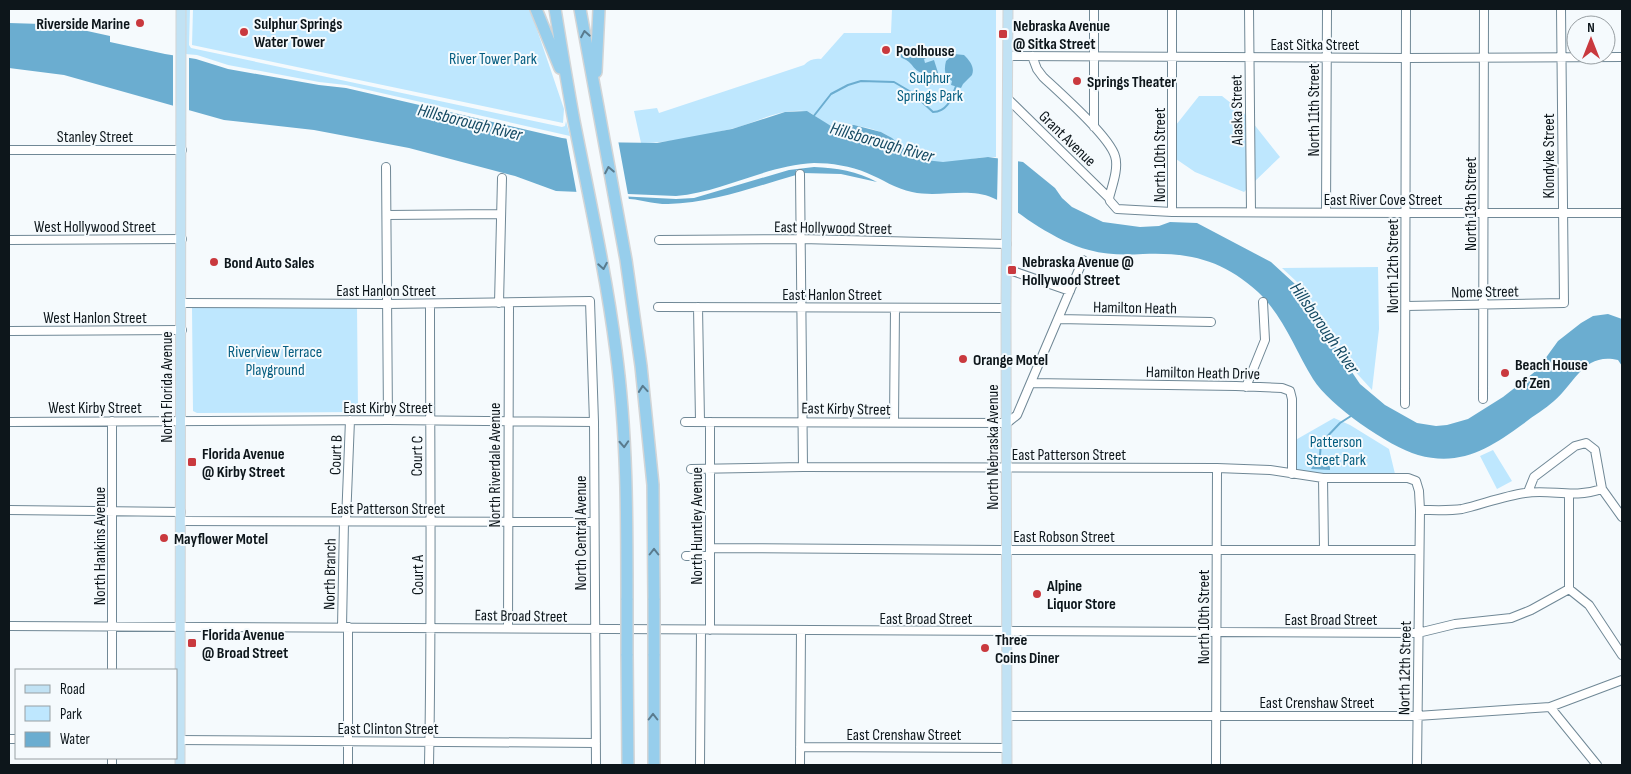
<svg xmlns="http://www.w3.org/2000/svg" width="1631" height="774" viewBox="0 0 1631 774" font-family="'Sofia Sans Condensed',sans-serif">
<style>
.green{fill:#bee7fe}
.water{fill:#6badd0}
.pier{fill:#f5fafd}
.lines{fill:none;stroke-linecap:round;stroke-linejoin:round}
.stream{stroke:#6badd0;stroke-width:2}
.minor-casing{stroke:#708896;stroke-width:10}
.major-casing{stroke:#d3d5d6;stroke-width:11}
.highway-casing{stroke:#d3d5d6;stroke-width:14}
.minor{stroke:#fff;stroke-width:8}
.major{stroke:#c1e2f4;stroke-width:9}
.highway{stroke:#97ceec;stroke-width:11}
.highway-bridge-casing{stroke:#d3d5d6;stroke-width:14;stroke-linecap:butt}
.highway-bridge{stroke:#97ceec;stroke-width:11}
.oneway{stroke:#597b8e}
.poi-dot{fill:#c9393e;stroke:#f5fafd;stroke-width:2}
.labels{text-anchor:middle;stroke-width:4;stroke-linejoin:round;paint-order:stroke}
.poi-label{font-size:16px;font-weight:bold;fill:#0d161b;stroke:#f5fafd;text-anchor:start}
.street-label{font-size:16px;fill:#0d161b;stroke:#f5fafd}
.park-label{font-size:16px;fill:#055d80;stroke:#f5fafd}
.water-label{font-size:18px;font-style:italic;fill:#144962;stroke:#f5fafd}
</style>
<rect width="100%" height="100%" fill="#f5fafd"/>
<path class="green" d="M185,9H190L189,45L191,48L562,127L565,126L566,121L570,136L346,85L319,82L228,65L197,55L185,54Z
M193,9H530L564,109L563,123L192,45Z
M892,9H996V157C972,156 947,167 924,160C907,155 898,140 883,133C872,128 857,125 846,125C841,125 835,127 831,126C821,123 814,112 804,111C778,109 755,123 731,129C702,136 671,143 641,143L634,111L657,108L659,113L804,65C809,60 814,58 821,59L844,33H891Z
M1199,96H1222L1246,115L1247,189L1244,192L1195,172L1176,159V125Z
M1253,123L1280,157L1254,182Z
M1378,267L1379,329L1372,390L1352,368L1331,330L1303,292L1297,282L1282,268Z
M357,306L358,412L197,413L193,411L192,308Z
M1334,418L1350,425L1389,449L1396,478L1292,474V442Z
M1493,450L1512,481L1497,489L1480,456Z"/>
<path class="water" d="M9,23L42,24L69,27L110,36V42L165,54L196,59L228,69L319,85L346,88L562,138L589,142L657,143L732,129L785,112L807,111L831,126L854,125L881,132L892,138L912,155L925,160L943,162L988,157L1023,162L1055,188L1062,198L1072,207L1103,222L1140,227L1159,226L1170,222L1197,223L1271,262L1295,284L1300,295L1328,332L1341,356L1360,384L1385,405L1417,423L1436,426L1447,425L1468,419L1503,397L1521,383L1537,370L1558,341L1581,323L1593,316L1608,314L1622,319V366L1618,360C1584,352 1575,383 1554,401C1545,409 1533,416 1523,424C1490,448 1461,467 1418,455C1388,446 1330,406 1313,379C1295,350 1284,317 1258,292C1223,260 1189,252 1143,254C1124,255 1107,255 1089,250C1072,246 1054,236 1039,227C1024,218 1010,205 993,198C968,187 939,198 912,192C896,189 882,179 867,173C851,166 831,163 814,163C767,165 723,192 676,196L556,191L515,176L409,148L314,130L224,120L64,75L9,68Z
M900,48H920L922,54L930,52L931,56L924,59L925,63L934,60L941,82L932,85L928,72C918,74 916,70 911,64C904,56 898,62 900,48Z
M954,54L964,55C970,61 975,67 972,75L963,84L961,88L951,85L952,81C944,76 944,69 946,61Z
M814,167C837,168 857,171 877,182L841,174L803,173V170H796V175C754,187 712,203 668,204C650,204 635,197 618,199L617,196L676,199L694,198L789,170Z
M1320,455L1326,462H1330V470L1311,469Z"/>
<path class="pier" d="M173,54L189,55V112L173,109Z
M566,136L590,139L618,140L629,200L618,202L615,195H577Z
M998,155L1018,158V215L997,203Z"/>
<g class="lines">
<path class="stream" d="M813,117L831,94L848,85L861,81L894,82L911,92L933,112C948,111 951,99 956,86
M1320,455L1321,443L1340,423L1351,416"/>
<g class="minor-casing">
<path id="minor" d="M1172,9V212
M1249,9L1251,212
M1008,56L1406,58L1622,57
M1032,56L1037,69L1043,77C1060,93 1109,136 1115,156C1119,168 1112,186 1109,198L1110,201L1117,209L1172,212L1406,213H1622
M1008,99L1109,198
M1094,127V9
M9,150H182
M386,167L388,420
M800,174L803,467
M1326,212L1327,9
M387,215L500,214
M9,240L182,239
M659,240L801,239L1007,244
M1007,269L1070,291
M182,303L387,304L590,301L594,422L596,765
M499,303L502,178
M1406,306L1564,303L1561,9
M658,307L1006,308
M698,307L700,421
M1058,319L1211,322
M9,331L182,330
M1031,383L1236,386L1282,388L1290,391L1292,399V474
M1246,387L1265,340L1263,302
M1483,399L1484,9
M1405,404L1406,9
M112,421V670
M9,422L388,420L594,422
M685,422L1007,423L1017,415L1083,260
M710,422V630
M894,422L895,308
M691,469L803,467L1217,468L1270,470L1323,478H1408L1416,481L1419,491L1420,510L1417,765
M1323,478L1324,549
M1528,492L1534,477L1575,446L1586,443L1595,450L1602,489L1622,517
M9,510L181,512
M1420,510C1433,510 1449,511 1462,509C1483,504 1504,496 1525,493C1553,489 1572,499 1602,489
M181,521L594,522
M346,521L350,420
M710,548L1000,550H1418
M686,556H710
M1569,589L1589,605L1622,655
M9,626L1418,633L1455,624L1511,618L1531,610L1569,589V495
M342,627L344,521
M348,627V765
M508,628L509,303
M1550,707L1597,765
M1007,716H1417L1550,707L1622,680
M9,739H16
M176,740L596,743
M800,747L1007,748
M112,765V758
M429,765C432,611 430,458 430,304
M700,765L701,630
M800,765L801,631
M1216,765L1217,468"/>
</g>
<g class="major-casing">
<path id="major" d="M180,765L181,9
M1007,765L1006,308L1008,9"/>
</g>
<g class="highway-casing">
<path id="highway" d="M536,9L560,68
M555,9C561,46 567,83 574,121C589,197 606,273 616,351C627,433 627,517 627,600
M580,9L626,260L641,366L653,485L654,600
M596,72L599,9
M627,654L628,765
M654,654V765"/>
</g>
<use href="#minor" class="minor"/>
<use href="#major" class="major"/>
<use href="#highway" class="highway"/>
<g class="highway-bridge-casing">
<path id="highway-bridge" d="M627,600V654
M654,600V654"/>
</g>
<use href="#highway-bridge" class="highway-bridge"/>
</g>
<defs><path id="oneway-chevron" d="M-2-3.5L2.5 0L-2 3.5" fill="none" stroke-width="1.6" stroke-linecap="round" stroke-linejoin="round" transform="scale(1.25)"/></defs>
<g class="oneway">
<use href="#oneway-chevron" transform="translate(585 34) rotate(-100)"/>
<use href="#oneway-chevron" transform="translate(609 170) rotate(-101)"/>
<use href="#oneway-chevron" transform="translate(603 266) rotate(80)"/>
<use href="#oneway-chevron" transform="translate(643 389) rotate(-95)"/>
<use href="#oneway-chevron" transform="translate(624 444) rotate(87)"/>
<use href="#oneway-chevron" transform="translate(654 552) rotate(-90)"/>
<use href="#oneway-chevron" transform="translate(653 717) rotate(-90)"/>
</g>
<g class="poi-dot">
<circle cx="140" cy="23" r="5"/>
<circle cx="244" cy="32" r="5"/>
<rect x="998" y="29" width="10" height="10" rx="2.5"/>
<circle cx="886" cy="50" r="5"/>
<circle cx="1077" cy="81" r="5"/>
<circle cx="214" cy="262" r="5"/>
<rect x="1007" y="265" width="10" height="10" rx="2.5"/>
<circle cx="963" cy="359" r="5"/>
<circle cx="1505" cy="373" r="5"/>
<rect x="187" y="457" width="10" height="10" rx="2.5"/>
<circle cx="164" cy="538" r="5"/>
<circle cx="1037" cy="594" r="5"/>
<rect x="187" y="638" width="10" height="10" rx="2.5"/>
<circle cx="985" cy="648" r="5"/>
</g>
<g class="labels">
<g class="poi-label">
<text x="130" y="29" text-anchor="end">Riverside Marine</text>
<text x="254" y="29">Sulphur Springs<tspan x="254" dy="18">Water Tower</tspan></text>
<text x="1013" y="31">Nebraska Avenue<tspan x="1013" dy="18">@ Sitka Street</tspan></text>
<text x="896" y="56">Poolhouse</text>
<text x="1087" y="87">Springs Theater</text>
<text x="1022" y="267">Nebraska Avenue @<tspan x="1022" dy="18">Hollywood Street</tspan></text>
<text x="224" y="268">Bond Auto Sales</text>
<text x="973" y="365">Orange Motel</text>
<text x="1515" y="370">Beach House<tspan x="1515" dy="18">of Zen</tspan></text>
<text x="202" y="459">Florida Avenue<tspan x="202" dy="18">@ Kirby Street</tspan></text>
<text x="174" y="544">Mayflower Motel</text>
<text x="1047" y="591">Alpine<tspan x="1047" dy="18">Liquor Store</tspan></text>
<text x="202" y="640">Florida Avenue<tspan x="202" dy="18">@ Broad Street</tspan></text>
<text x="995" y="645">Three<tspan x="995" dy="18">Coins Diner</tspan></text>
</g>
<g class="street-label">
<text x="1315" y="50">East Sitka Street</text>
<text transform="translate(1236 110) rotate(-91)" y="6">Alaska Street</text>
<text transform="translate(1313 110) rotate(-90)" y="6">North 11th Street</text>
<text x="95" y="142">Stanley Street</text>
<text transform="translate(1068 138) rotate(44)" y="6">Grant Avenue</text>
<text transform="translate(1159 155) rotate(-90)" y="6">North 10th Street</text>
<text transform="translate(1548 156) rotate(-90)" y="6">Klondyke Street</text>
<text x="1383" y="205">East River Cove Street</text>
<text transform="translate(1470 204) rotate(-90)" y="6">North 13th Street</text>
<text x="95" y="232">West Hollywood Street</text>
<text transform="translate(833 227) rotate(1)" y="6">East Hollywood Street</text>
<text transform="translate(1392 266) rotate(-90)" y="6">North 12th Street</text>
<text x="386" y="296">East Hanlon Street</text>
<text transform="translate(1485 291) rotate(-1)" y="6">Nome Street</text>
<text x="832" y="300">East Hanlon Street</text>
<text transform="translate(1135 307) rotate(1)" y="6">Hamilton Heath</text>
<text x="95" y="323">West Hanlon Street</text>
<text transform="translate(1203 372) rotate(1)" y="6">Hamilton Heath Drive</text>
<text transform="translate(166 387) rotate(-90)" y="6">North Florida Avenue</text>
<text x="95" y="413">West Kirby Street</text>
<text x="388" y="413">East Kirby Street</text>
<text transform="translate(846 408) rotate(1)" y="6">East Kirby Street</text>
<text transform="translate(992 447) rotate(-90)" y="6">North Nebraska Avenue</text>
<text x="1069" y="460">East Patterson Street</text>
<text transform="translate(335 455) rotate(-88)" y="6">Court B</text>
<text transform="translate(416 456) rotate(-89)" y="6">Court C</text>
<text transform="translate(494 465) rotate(-90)" y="6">North Riverdale Avenue</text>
<text x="388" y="514">East Patterson Street</text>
<text transform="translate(696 526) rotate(-90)" y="6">North Huntley Avenue</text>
<text transform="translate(580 533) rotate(-90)" y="6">North Central Avenue</text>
<text x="1064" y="542">East Robson Street</text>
<text transform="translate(99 546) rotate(-90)" y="6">North Hankins Avenue</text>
<text transform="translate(329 574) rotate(-89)" y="6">North Branch</text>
<text transform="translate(417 575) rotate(-90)" y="6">Court A</text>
<text transform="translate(521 615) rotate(1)" y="6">East Broad Street</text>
<text transform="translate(1203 617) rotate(-90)" y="6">North 10th Street</text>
<text x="926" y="624">East Broad Street</text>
<text x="1331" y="625">East Broad Street</text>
<text transform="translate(1404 668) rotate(-89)" y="6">North 12th Street</text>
<text x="1317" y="708">East Crenshaw Street</text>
<text x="388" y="734">East Clinton Street</text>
<text x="904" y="740">East Crenshaw Street</text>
</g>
<g class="park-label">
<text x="493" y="64">River Tower Park</text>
<text x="930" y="83">Sulphur<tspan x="930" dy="18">Springs Park</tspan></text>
<text x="275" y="357">Riverview Terrace<tspan x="275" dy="18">Playground</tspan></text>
<text x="1336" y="447">Patterson<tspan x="1336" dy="18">Street Park</tspan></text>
</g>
<g class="water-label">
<text transform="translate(470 122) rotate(14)" y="6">Hillsborough River</text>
<text transform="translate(882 142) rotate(16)" y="6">Hillsborough River</text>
<text transform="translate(1325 328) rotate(55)" y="6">Hillsborough River</text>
</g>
</g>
<rect width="1631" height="774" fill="none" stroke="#0d161b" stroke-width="20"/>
<rect x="15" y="669" width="162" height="90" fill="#f5fafd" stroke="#989fa3"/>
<rect x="25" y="685" width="25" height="8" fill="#c1e2f4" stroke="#989fa3"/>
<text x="60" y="694" font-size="15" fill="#0d161b">Road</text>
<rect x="25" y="706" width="25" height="15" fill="#bee7fe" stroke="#989fa3"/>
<text x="60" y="719" font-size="15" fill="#0d161b">Park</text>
<rect x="25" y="732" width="25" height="15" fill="#6badd0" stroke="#989fa3"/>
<text x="60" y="744" font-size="15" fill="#0d161b">Water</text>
<g transform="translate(1591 40)"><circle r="24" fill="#f5fafd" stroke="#989fa3"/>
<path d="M0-4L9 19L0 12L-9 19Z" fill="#c9393e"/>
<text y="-8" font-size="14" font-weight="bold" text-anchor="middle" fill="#0d161b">N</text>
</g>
</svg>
